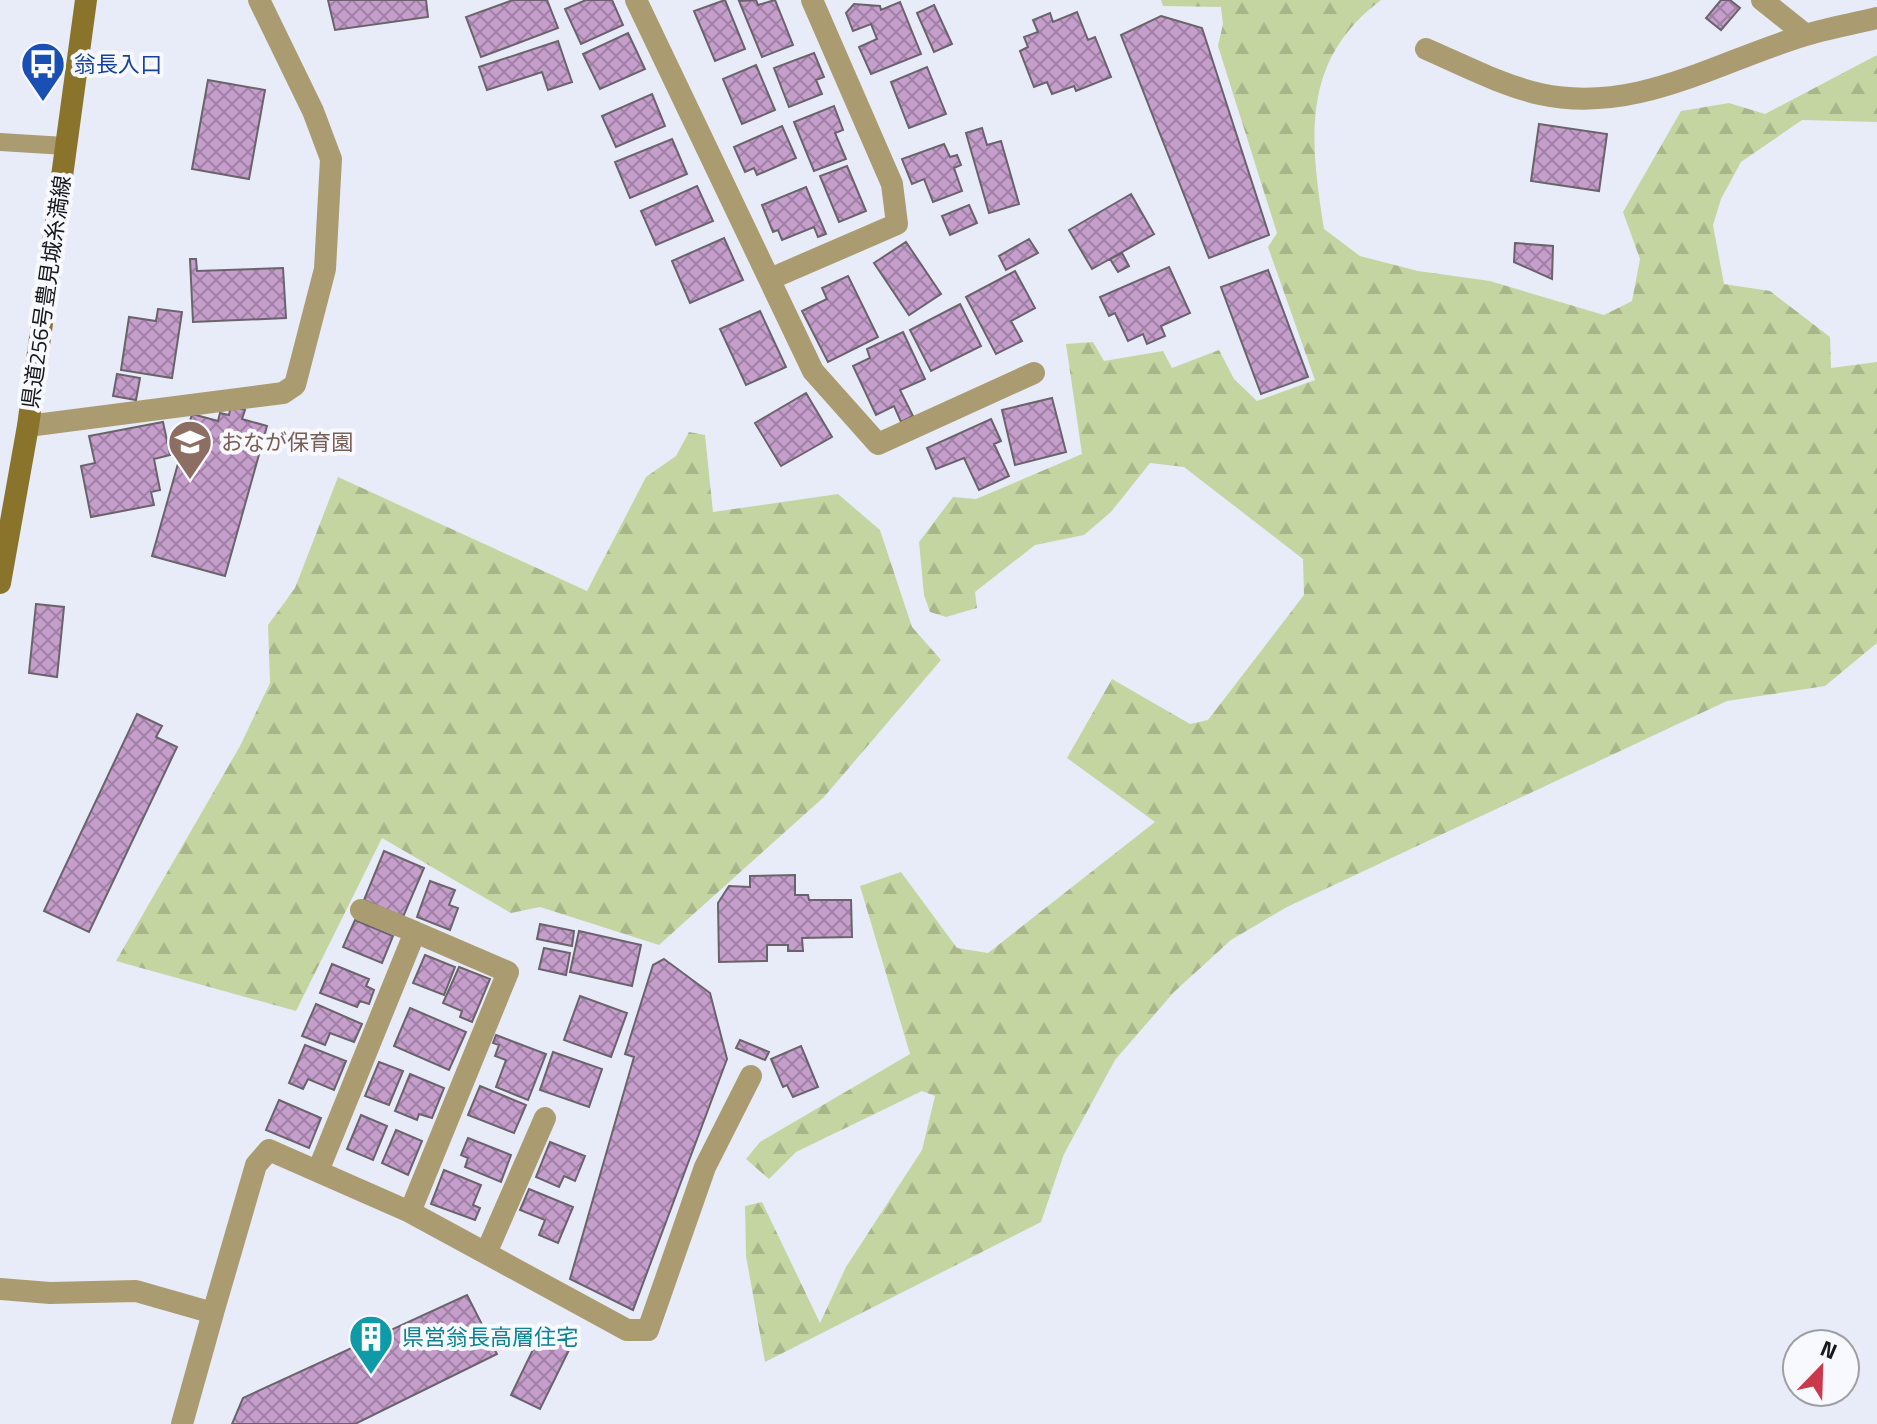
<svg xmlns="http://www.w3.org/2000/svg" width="1877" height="1424" viewBox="0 0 1877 1424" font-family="'Titillium Web','Noto Sans JP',sans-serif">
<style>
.forest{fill:url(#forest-firs)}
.building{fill:url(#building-cross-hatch);stroke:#6a636b;stroke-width:2}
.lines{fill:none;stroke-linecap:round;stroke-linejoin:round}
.service{stroke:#aa9c70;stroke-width:18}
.minor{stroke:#aa9c70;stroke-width:22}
.secondary{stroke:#8a742c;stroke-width:22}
.labels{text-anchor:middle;stroke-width:8;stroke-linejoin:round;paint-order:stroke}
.transit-label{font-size:22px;fill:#164399;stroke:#f8f9fe;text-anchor:start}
.street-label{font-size:22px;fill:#18191d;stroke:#f8f9fe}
.education-label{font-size:22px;fill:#785e54;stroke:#f8f9fe;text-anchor:start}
.culture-label{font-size:22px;fill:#0d838f;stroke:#f8f9fe;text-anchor:start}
</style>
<defs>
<pattern id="forest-firs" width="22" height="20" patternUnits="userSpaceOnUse" patternTransform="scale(2)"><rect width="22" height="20" fill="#c5d5a1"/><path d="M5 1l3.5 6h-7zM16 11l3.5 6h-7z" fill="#a8b68a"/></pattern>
<pattern id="building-cross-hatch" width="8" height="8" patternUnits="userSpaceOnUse" patternTransform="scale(2)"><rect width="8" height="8" fill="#c69ecc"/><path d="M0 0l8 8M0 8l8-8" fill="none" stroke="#a080a5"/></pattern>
</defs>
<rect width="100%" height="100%" fill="#e8ecf8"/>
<path class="forest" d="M1161,0H1381C1300,61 1310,139 1324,229L1360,256L1418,271L1490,281L1604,315L1632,301L1640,259L1623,212L1681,111L1729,103L1765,114L1877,55V122L1802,120L1741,162L1721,199L1713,225L1724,284L1770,291L1830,337L1831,368L1877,362V643L1825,686L1727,701L1287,907L1231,940L1174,992L1115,1060L1064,1154L1041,1222L765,1362L746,1256L745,1206L762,1202L820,1323L846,1267L922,1150L935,1096L922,1091L796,1152L769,1179L746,1159L760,1142L910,1054L860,886L901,872L957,948L988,953L1155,822L1067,758L1112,679L1190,724L1208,720L1304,595L1303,559L1184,467L1150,463L1111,512L1084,535L1035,545L975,592L977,608L946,617L930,612L924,595L919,542L953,497L976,499L1082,454L1066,344L1093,342L1104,361L1163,351L1172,368L1219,350L1234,379L1257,401L1315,380L1268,247L1277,233L1218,46L1223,24L1221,7L1163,6Z
M689,432L705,435L713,512L838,494L880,530L912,627L941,660L824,797L659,945L540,907L511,913L382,838L296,1011L116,961L240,746L270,683L268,625L295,588L338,477L587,591L646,477L676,456Z"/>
<path class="building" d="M328,0H426L428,17L335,30Z
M513,0H547L558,28L481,57L466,17Z
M586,0H612L623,25L581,44L565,9Z
M725,0L745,49L715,61L694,11Z
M756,0L758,5L775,0L793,45L762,57L739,1Z
M1721,0H1730L1740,8L1721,30L1706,18Z
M900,2L921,54L871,74L859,47L877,39L871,24L853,31L846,13L854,4L880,6L881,10Z
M934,5L952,44L934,52L917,13Z
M1077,12L1088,40L1095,37L1111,77L1076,91L1074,86L1052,94L1047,82L1034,87L1020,51L1028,47L1024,37L1038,32L1033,20L1050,13L1053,22Z
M1161,16L1202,28L1269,235L1209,258L1121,35Z
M628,33L645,69L600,89L583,54Z
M558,41L572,82L548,90L542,72L487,90L479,67Z
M814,53L824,77L816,80L822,94L789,107L774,68Z
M756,65L775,110L742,124L723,79Z
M927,67L946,114L909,128L891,82Z
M208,80L265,90L249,179L192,169Z
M652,94L665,126L616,147L602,116Z
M834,106L843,130L835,133L846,159L814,171L794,122Z
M1539,124L1607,134L1599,191L1531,181Z
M782,126L796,158L757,175L754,168L745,172L734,147Z
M982,128L987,145L1001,141L1019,204L989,213L966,133Z
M672,139L687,174L630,198L615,162Z
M944,144L950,157L957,155L961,165L954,168L962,191L933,202L924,179L912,184L902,159Z
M847,166L866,211L839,222L820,176Z
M697,186L713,221L656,245L641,211Z
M806,187L826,234L818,237L814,227L782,240L778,230L773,232L762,205Z
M1131,194L1154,234L1092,269L1069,230Z
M969,205L977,223L950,235L942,216Z
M724,238L743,280L690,303L672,261Z
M1029,239L1038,253L1006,270L999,256Z
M906,242L941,294L909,315L874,263Z
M1515,243L1553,246L1552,279L1514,262Z
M1122,253L1129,266L1118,272L1110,259Z
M190,259H196L197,271L283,268L286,318L193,322Z
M1169,267L1190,313L1161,326L1165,336L1147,344L1143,334L1128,341L1115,313L1109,316L1100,297Z
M1268,270L1308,377L1261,394L1221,287Z
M1015,271L1035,308L1011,321L1022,341L996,354L966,297Z
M848,276L878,337L828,362L802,311L827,299L822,288Z
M960,304L981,346L931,371L910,330Z
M158,309L182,312L172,378L121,370L129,317L156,321Z
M760,311L786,367L746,385L720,329Z
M903,332L925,379L900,390L913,416L901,422L894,406L876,415L853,366L870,358L867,349Z
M117,374L140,378L136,400L113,396Z
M806,393L832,437L781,466L755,423Z
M1052,398L1066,452L1015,465L1002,410Z
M231,406L245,410L242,419L267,426L225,576L152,556L192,414L218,421L220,413L229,415Z
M991,419L1001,441L994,444L1009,476L979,490L964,458L936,469L927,448Z
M163,422L170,455L154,459L160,490L151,492L154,505L91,517L81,466L95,463L89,436Z
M36,604L64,607L57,677L29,673Z
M137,714L162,726L156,737L177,747L89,932L44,911Z
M384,851L424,868L403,917L364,900Z
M795,875V895H808L809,900H851L852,937L802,938L803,951H788V945H767V961L719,962L718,903L729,886L750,887V876Z
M430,881L455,890L449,905L458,908L450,930L417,917Z
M355,920L393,936L382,963L343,947Z
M540,924L574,931L572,946L537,939Z
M579,931L641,945L632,986L570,972Z
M544,948L570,953L566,975L539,969Z
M425,955L455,967L444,995L413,983Z
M664,959L710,993L727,1059L633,1310L570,1279L634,1057L625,1054L653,965Z
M332,964L369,979L366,986L374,990L369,1004L360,1001L357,1007L320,993Z
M459,967L490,979L472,1022L460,1017L462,1011L443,1003Z
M580,996L627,1013L611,1057L564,1040Z
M316,1004L362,1024L354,1042L330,1033L325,1045L302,1036Z
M410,1008L466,1032L449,1070L394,1046Z
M496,1035L546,1054L528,1100L496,1087L506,1060L495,1056L499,1045L493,1043Z
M740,1040L769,1052L765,1060L736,1048Z
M305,1045L346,1061L334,1090L308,1079L303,1089L289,1083Z
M801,1046L818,1087L793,1097L787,1085L783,1087L771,1059Z
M553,1052L602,1069L589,1107L540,1090Z
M379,1062L403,1071L389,1105L365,1096Z
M410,1074L444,1088L432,1118L419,1114L417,1120L395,1111Z
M480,1086L526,1105L514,1133L468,1115Z
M279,1100L321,1118L309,1148L266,1130Z
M361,1115L387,1126L373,1160L347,1149Z
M396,1130L422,1141L408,1175L382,1163Z
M468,1138L511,1155L501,1182L465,1167L468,1158L461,1155Z
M550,1142L585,1156L575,1181L564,1176L559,1187L536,1177Z
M444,1170L481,1185L473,1205L480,1208L475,1220L431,1204Z
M529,1189L573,1207L558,1243L539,1235L545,1220L520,1210Z
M467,1295L497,1354L355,1424H232L243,1398Z
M541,1333L570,1348L540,1409L511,1395Z"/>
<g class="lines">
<path class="service" d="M0,142L65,146"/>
<path class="minor" d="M636,0L813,371L878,444L1034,373
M1762,0L1806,35
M1426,49C1463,65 1501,85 1540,94C1636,115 1718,61 1806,35C1829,28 1853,24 1877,18
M770,279L897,224L892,184L812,0
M28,426L283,393L295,385L325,269L331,159L313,111L259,0
M361,910L415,932
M318,1171L415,932L508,972L410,1212
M487,1251L545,1118
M0,1289L50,1293L136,1291L213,1313L256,1165L269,1150L410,1212L627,1330H648L705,1167L751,1076
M182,1424L213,1313"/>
<path class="secondary" d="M0,583L28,426L86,0"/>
</g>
<defs>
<g id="bus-pin" transform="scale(2.3)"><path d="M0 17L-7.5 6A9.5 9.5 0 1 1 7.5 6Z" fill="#1a4fb4" stroke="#f8f9fe"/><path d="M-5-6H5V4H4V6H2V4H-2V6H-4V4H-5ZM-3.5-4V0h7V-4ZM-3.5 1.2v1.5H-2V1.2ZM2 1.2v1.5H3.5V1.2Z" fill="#fff"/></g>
<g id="school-pin" transform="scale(2.3)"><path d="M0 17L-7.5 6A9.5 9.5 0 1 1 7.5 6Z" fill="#8d6e63" stroke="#f8f9fe"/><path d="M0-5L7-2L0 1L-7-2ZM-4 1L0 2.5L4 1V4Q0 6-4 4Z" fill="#fff"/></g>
<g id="building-pin" transform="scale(2.3)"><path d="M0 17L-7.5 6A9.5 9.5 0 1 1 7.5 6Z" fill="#0f9aa8" stroke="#f8f9fe"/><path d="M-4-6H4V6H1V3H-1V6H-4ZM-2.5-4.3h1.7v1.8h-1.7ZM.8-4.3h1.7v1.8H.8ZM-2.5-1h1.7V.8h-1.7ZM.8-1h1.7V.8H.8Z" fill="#fff"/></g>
</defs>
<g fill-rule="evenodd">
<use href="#bus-pin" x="43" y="64"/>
<use href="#school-pin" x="190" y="442"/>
<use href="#building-pin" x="371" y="1337"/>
</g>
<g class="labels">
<g class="transit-label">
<text x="74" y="72">翁長入口</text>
</g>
<g class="street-label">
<text transform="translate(46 292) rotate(-82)" y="8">県道256号豊見城糸満線</text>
</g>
<g class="education-label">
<text x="221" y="450">おなが保育園</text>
</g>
<g class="culture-label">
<text x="402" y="1345">県営翁長高層住宅</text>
</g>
</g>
<g transform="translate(1821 1368) rotate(23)"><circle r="38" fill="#f8f9fe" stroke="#9e9fa4" stroke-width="2"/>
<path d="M0-6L14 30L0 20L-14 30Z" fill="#c9394b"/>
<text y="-12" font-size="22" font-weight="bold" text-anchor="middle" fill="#18191d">N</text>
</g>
</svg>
